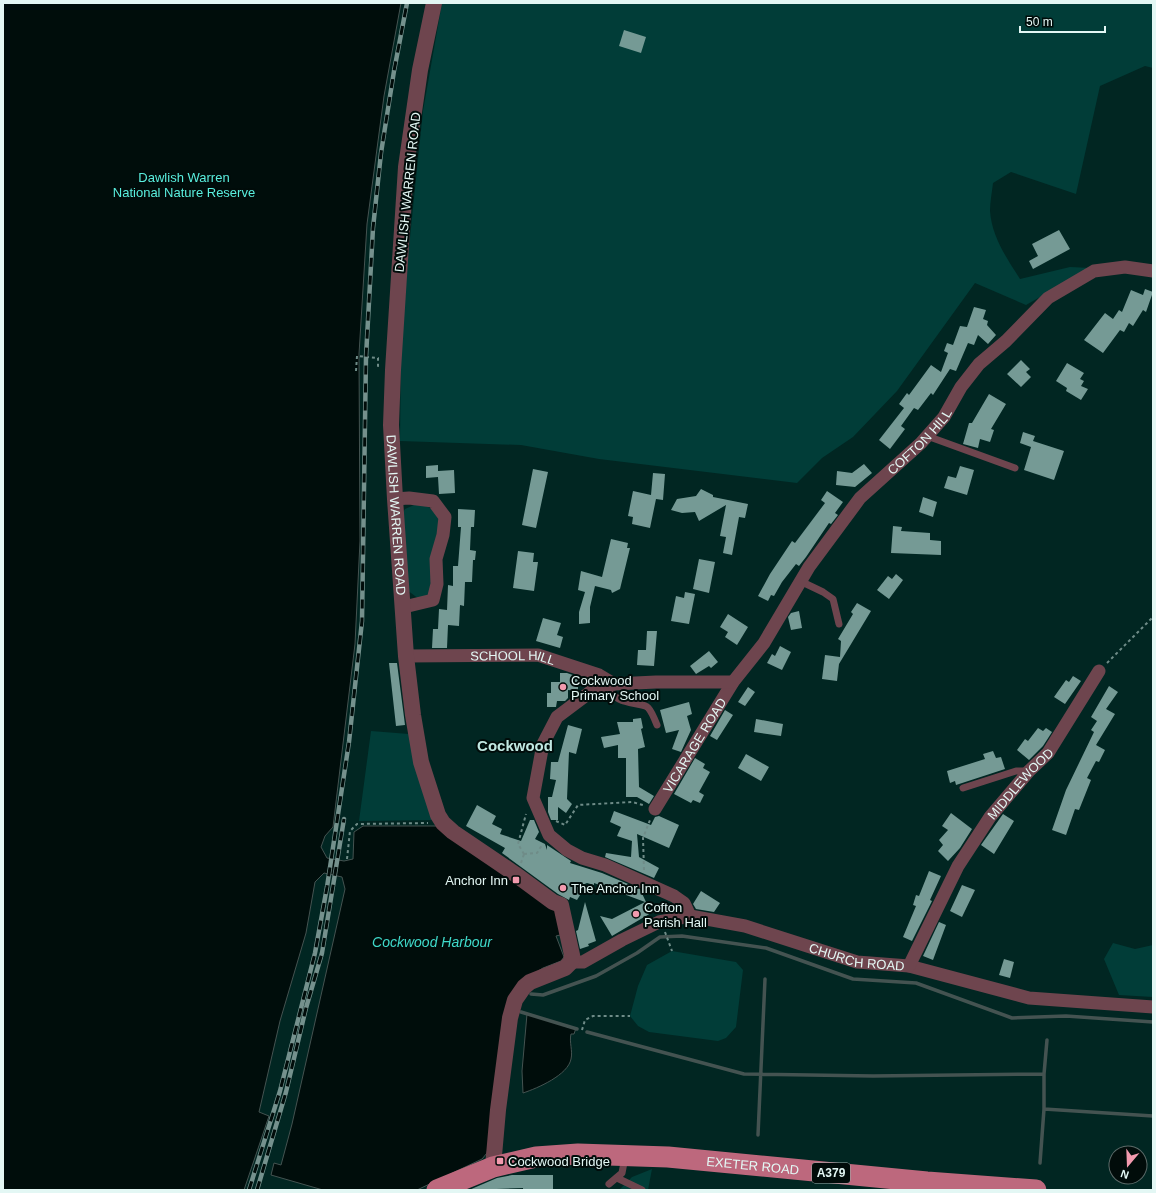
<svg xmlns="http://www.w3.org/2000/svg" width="1156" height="1193" viewBox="0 0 1156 1193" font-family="Helvetica,sans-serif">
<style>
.green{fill:#013d38}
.water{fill:#000d0b;stroke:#445351}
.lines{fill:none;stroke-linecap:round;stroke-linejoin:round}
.stream{stroke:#445351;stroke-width:3.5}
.building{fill:#759a95}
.path{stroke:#6f8c88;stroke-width:2;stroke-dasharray:3 3;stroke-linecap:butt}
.service{stroke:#6e454e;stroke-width:7}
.minor{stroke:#6e454e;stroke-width:13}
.tertiary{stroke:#6e454e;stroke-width:16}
.primary{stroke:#bd687d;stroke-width:21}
.rail-casing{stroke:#75918d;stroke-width:4.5}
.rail{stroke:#010c0a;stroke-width:3;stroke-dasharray:9;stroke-linecap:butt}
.poi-dot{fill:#f29aae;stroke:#010c0a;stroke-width:1.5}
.labels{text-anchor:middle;stroke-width:4;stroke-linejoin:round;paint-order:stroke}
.shield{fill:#010c0a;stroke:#9fb0ae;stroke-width:1}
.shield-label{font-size:12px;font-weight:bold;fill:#e3f7f4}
.park-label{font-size:13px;fill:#59eede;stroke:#010c0a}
.street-label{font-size:13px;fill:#e3f7f4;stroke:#010c0a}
.poi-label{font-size:13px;fill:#e3f7f4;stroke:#010c0a;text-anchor:start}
.water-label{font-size:14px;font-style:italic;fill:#3fdacb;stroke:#010c0a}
.quarter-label{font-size:15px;font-weight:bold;fill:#c1e8e2;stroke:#010c0a}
</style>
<rect width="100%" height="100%" fill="#012622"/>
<path class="green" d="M442,3H1153V68L1145,66L1100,86L1076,194L1011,172L993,183C992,192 990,202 990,211C992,237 1006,257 1020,279L1070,267L1091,268L1026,305L975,283L897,391L853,437L822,458L797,483L599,459L521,445L400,441L401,352L408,257L423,111Z
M414,505C427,504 432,508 440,519L430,594L419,599L407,590L402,514L405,509Z
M371,731L409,734L437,820L359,821Z
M1113,943L1135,949L1153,945V997L1119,995L1104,959Z
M672,951L736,962L743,970L736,1027L726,1038L718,1041L649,1032L638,1026L630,1016L638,986L647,965Z
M652,1169L648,1190H619L632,1177Z"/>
<path class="water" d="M3,3H401L384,96L367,224L359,354L360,541L355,644L333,827L325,836L321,847L327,858L344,861L353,859L354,832L363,826H436L556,910L564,934L556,936L564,957L561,961L543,968L530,976L519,986L487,1153L482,1159L417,1190H323L271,1175L274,1163L281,1165L292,1124L345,889L342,877L324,873L315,882L306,933L280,1021L259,1112L269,1116L244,1190H3Z
M527,1014L576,1028L574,1034H571C569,1042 573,1051 571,1059C568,1075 538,1088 523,1093L522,1071Z"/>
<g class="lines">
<path class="stream" d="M531,994L543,995L596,976L637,953L660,937L682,936L766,948L853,979L916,983L1012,1018L1066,1016L1153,1022
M521,1012L577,1029
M587,1032L744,1074L873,1076L1044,1074V1109L1153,1116
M1044,1074L1047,1040
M758,1135L765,979
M1040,1163L1044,1109"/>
</g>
<path class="building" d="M624,30L646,37L641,53L619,46Z
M1059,230L1070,249L1033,269L1029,261L1038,256L1032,244Z
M1145,289L1153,292L1146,312L1143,310L1133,326L1129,323L1124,332L1120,330L1103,353L1084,340L1105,313L1113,319L1119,310L1122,312L1131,290L1143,295Z
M974,307L986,310L983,319L988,321L987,325L996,335L988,344L978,335L974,345L968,343L956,371L950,369L933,395L931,393L918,410L914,408L901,426L905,429L890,449L879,440L904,408L899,404L907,393L909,395L931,365L941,372L948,353L944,351L947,343L953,345L960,326L967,327Z
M1021,360L1030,369L1026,372L1031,377L1021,387L1007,374Z
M1067,363L1084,373L1080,379L1084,381L1081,386L1088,389L1081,400L1066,391L1067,388L1056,381Z
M989,394L1006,404L991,429L994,430L990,442L980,439L978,448L963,444L969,423H972Z
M1023,432L1035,436L1033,441L1064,451L1054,480L1024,470L1031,447L1020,443Z
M864,464L872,473L855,487L836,485L837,471L852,473Z
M438,465V471L454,470L455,493L439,494L438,477L426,478V466Z
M960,466L974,470L967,495L944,488L948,476L956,478Z
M533,469L548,472L536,528L522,525Z
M653,473L665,474L663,500L656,499L650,528L632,524L633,517L628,516L633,491L651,495Z
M701,489L713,495V497L748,504L745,518L739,517L732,555L723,553L726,537L720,536L726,505L699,521L695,512L682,513L671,510L677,499L696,496Z
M827,491L843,502L835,513L838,515L831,524L829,523L806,557L799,566L796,564L782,582L774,596L771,595L768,601L758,596L770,574L792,541L795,543L825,503L821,500Z
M923,497L937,502L933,517L919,512Z
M458,509L475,510L474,527H471L470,550L476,551L475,560H473L472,582H465L464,606L460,605L459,626L448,625L447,648H432L433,629H438L439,609L447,610L448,585L453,586V566H458L461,527H458Z
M893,526L902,527L901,531L930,533V540L941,541V555L891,553Z
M611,539L628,543L627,548H630L620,589L612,593L611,590L595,586L590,607V623L579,624V612L585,592L578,590L581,571L602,577Z
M518,551L534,553L533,562H538L534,591L513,588Z
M699,559L715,562L709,593L693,589Z
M896,574L903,580L889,599L877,590L888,576L892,579Z
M685,592L695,594L689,624L671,621L676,596L684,598Z
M857,603L871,611L839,664L837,681L822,679L825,655L840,657L841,641L838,639L853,614L851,612Z
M799,611L802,628L791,630L788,617L791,613Z
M728,614L748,627L737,645L725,637L728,632L720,627Z
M543,618L561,623L557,635L563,637L560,648L536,641Z
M647,631H657L654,666L637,665L638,650H646Z
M780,646L791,652L782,670L767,663L772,654L775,656Z
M709,651L718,662L711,668L709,666L696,674L690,666Z
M389,663H397L405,725L396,726Z
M560,673H567L584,679V684H578V691L568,690V698L565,701H557L556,707H547V693H551V682H560Z
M1073,676L1081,681L1065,704L1054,697L1066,680L1069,682Z
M1109,686L1118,692L1106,709L1115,714L1096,745L1105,750L1099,762L1096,761L1087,778L1091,780L1079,810L1075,809L1066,835L1052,830L1066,790L1094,732L1091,730L1097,721L1091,717Z
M748,687L755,692L745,706L738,702Z
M689,702L692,714L687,716L691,730L681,752L672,749L679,730L666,733L660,710Z
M725,710L733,715L717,740L710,736Z
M641,718L643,728L641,729L645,747L638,749L639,787L654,796L649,804L637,797H626V758H618V745L604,748L601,737L620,734L617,722H633V719Z
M756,719L783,724L781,736L754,732Z
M568,725L582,729L576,754L569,752L567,799L572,804L566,813L558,807V820H551L548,812V797H552L556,780L550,779L551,762H558Z
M1038,728L1043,731L1046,728L1052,732L1043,746L1029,760L1017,750L1025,739L1028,741Z
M993,751L996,758L1001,757L1005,769L956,785L955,781L950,783L947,771L985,759L983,754Z
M746,754L769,767L761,781L738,768Z
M695,758L705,764L703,768L710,772L699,792L704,795L700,803L693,800L691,803L674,794Z
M477,805L496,816L492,824L502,829L500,834L521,841L530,820H534L539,832L535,839L545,844L547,850V845L571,861L570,863L602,873L640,889L651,913L612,936L600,916L612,919L645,902L594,883V885L587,883L580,886L582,892L577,900L570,897L569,900L558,894L502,853L505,848L466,826Z
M614,811L651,825L655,817L659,816L679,825L669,848L637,834L639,857L659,868L654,878L605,857L606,853L631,857L632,841L617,836L621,827L610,822Z
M951,813L972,829L960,848L948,861L938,851L943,845L939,840L948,830L942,826Z
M1003,814L1014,821L994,854L981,845Z
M929,871L941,876L930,900L932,901L912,941L903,937L916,906L913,905L916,895L919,896Z
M962,885L975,890L962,917L950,911Z
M701,891L720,903L714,912L696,909L693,904Z
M585,902L596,941L588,944L589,946L580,949L576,931L578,930Z
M939,922L946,925L933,960L923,956Z
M1004,959L1014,962L1010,978L999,975Z
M512,1175H553V1190H523V1188L469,1190L497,1178Z"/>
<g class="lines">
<path class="path" d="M356,371L357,356L378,358V366H380
M1107,663L1153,617
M556,821L565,825L578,805L632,802L643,805
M524,854L518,844L526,814
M524,854L537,853L542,845
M347,859L350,831L357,824L428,823
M521,863L524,854
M644,870L643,838L650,820
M665,932L672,951
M582,1030L585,1020L593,1016H630"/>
<path class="service" d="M927,436L1015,468
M800,581L823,592L833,599L839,624
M603,686C609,692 616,699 624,701C646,709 646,697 657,725
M963,788L1016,771H1028
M617,1178L642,1190
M609,1184L622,1173L625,1157"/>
<g class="minor">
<path d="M395,499L409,498L433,501L445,517L443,535L436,559L437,584L433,600L404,607"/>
<path id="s1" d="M406,656L538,655L599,675L614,684"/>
<path id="s2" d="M655,809L733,682L764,643L809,567L860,498L921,443L944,417L961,387L979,364L1006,341L1048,298L1094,271L1125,267L1153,271"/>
<path d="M690,916L684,903L674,896L605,865L582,858L567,850L549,835L533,798L543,744L557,717L597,687L614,684L656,682H733"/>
<path id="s3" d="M571,962H583L622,940L659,922L690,916L745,926L857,962L909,966L1029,998L1153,1007"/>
<path id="s4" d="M909,966L958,866L990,817L1029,771L1048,753L1099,671"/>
</g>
<path class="tertiary" id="s5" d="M434,3L420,70L406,167L393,370L391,425L395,499L406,656L413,715L421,762L438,815L443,823L453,832L515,874L553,902L561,905L572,955L571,962L565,968L530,982L524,987L515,1000L510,1018L498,1110L493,1167"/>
<path class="primary" id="s6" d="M437,1190L493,1167L536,1157L578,1154L668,1157L927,1182L1036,1190"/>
<g class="rail-casing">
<path id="rail" d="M249,1190L280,1091L315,953L327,887L349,742L362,621L366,357L373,228L381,153L394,71L407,3
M257,1190L286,1092L306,1008L322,953L344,819"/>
</g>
<use href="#rail" class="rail"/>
</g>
<g class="poi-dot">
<circle cx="563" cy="687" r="4"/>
<rect x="512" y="876" width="8" height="8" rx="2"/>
<circle cx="563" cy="888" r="4"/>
<circle cx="636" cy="914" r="4"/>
<rect x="496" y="1157" width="8" height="8" rx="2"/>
</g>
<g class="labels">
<rect class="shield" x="812" y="1163" width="38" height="20" rx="3"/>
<g class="shield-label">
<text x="831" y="1177">A379</text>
</g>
<g class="park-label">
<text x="184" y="182">Dawlish Warren<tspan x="184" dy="15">National Nature Reserve</tspan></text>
</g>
<g class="street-label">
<text transform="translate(407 192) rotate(-84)" y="5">DAWLISH WARREN ROAD</text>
<text dy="5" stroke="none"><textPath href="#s2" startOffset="455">COFTON HILL</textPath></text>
<text dy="5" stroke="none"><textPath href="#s5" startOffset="515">DAWLISH WARREN ROAD</textPath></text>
<text dy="5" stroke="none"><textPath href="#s1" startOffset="107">SCHOOL HILL</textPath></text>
<text dy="5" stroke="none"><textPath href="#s2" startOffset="75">VICARAGE ROAD</textPath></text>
<text dy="5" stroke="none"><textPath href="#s4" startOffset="215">MIDDLEWOOD</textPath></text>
<text dy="5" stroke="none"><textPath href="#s3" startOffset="302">CHURCH ROAD</textPath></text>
<text dy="5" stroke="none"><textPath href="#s6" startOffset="322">EXETER ROAD</textPath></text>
</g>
<g class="poi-label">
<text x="571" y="685">Cockwood<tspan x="571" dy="15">Primary School</tspan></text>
<text x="508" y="885" text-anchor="end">Anchor Inn</text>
<text x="571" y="893">The Anchor Inn</text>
<text x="644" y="912">Cofton<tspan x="644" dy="15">Parish Hall</tspan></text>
<text x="508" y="1166">Cockwood Bridge</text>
</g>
<g class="water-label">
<text x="432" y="947">Cockwood Harbour</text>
</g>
<g class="quarter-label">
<text x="515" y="751">Cockwood</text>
</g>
</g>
<rect width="1156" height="1193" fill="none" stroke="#e3f7f4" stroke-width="8"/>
<g transform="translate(1128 1165) rotate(199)"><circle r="19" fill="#010c0a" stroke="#5b6a68"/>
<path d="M0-3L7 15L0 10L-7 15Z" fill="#f29aae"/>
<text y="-6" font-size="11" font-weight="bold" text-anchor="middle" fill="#e3f7f4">N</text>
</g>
<path d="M1020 26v6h85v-6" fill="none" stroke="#e3f7f4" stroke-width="2"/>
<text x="1026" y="26" font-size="12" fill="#e3f7f4" stroke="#010c0a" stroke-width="3" paint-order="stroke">50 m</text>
</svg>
